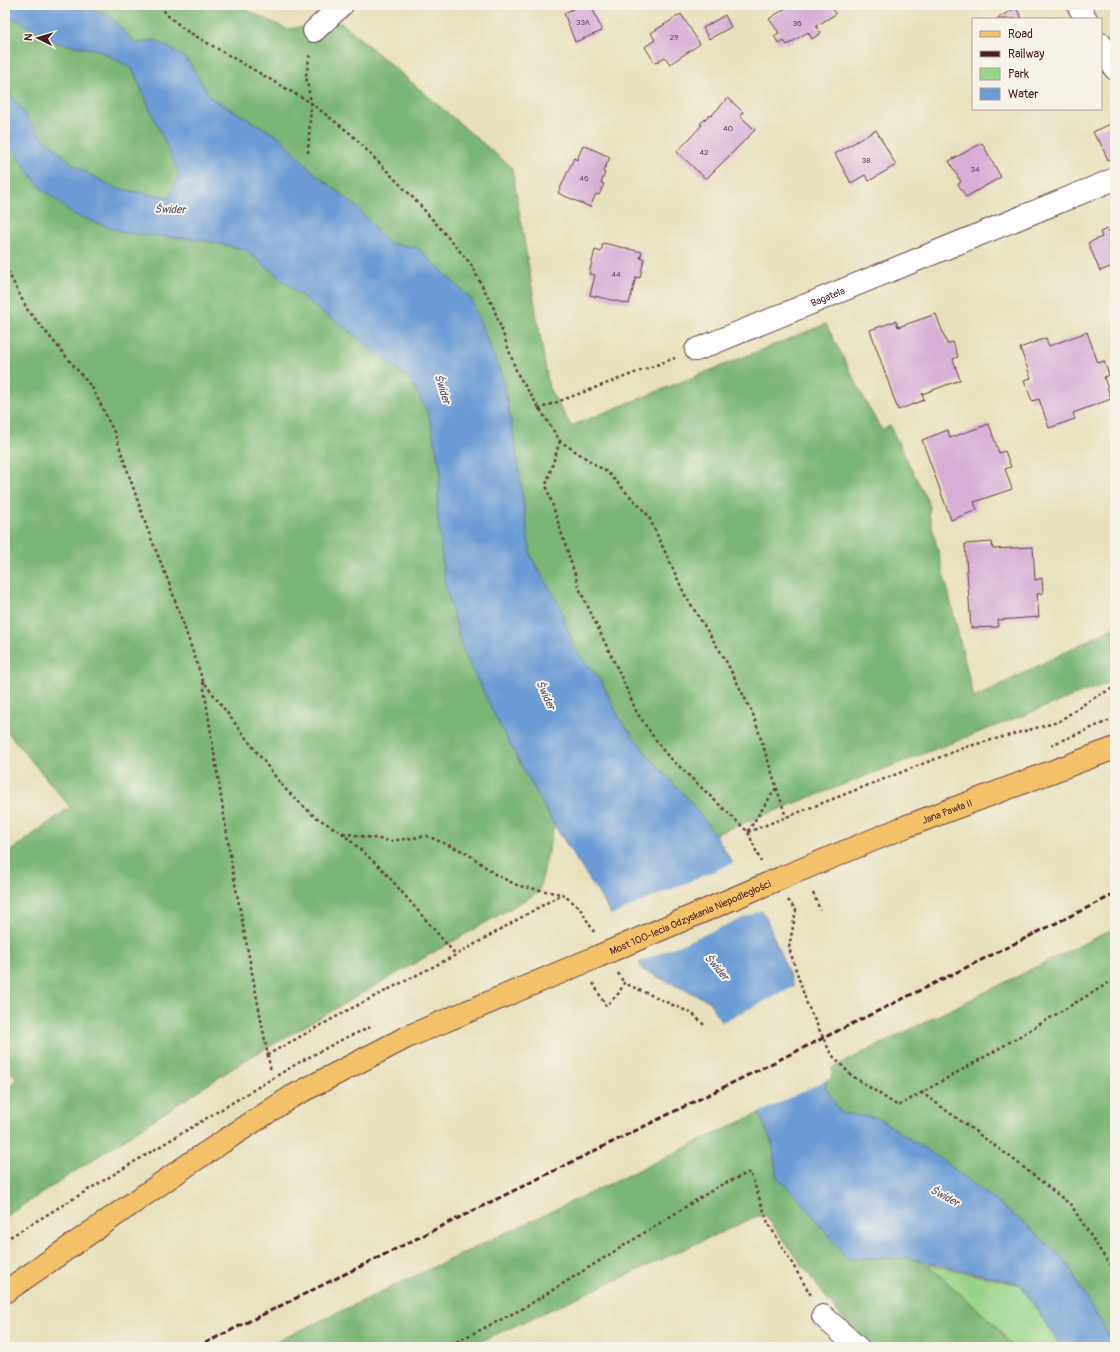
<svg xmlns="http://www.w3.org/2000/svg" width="1120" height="1352" viewBox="0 0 1120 1352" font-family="Pangolin,sans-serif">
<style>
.green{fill:#98d489;stroke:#717a5a}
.forest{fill:#7ab675;stroke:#626a50}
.water{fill:#6c9cd5;stroke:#5b5e80}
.pier{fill:#e7e0bc}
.building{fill:#d5afd5}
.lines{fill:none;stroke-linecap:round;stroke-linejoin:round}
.minor-casing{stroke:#623c41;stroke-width:24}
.major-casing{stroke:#623c41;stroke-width:24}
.path{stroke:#623c41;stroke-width:2.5;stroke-dasharray:3 3;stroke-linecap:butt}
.minor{stroke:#fff;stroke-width:22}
.major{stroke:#f3c26a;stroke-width:22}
.rail{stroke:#4a1f2b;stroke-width:3;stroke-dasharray:6 3;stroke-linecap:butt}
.major-bridge-casing{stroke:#623c41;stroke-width:24;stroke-linecap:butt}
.major-bridge{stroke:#f3c26a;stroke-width:22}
.labels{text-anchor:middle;stroke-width:4;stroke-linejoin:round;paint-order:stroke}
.number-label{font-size:8px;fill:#6d4356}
.street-label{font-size:10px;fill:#4a1f2b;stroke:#f7f3e8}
.water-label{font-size:11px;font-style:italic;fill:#58516f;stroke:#f7f3e8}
</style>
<rect width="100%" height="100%" fill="#f7f3e8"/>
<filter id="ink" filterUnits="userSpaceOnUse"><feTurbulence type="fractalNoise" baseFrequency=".025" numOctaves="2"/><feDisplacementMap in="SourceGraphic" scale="8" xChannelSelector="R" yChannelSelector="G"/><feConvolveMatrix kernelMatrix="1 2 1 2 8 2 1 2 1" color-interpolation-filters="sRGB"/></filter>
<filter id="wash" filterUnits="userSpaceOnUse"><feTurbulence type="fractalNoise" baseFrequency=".012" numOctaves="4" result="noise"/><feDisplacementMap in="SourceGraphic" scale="16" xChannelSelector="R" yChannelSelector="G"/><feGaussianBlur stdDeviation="0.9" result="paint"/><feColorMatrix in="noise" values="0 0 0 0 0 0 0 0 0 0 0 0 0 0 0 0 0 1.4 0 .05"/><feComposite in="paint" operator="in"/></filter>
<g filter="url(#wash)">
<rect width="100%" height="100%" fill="#e7e0bc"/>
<path class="green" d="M927,1264L1021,1285L1061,1347H1012L996,1326Z"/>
<path class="forest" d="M83,5H236L287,29L342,23L512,168L549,388L571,426L826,324L869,408L882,430L890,426L930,506L929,514L974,698L1115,627V680L715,834L689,800L650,758L619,718L602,682L574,648L559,604L531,557L515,443L503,380L471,299L418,248L388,243L357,207L314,173L281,138L211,98L186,58L155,40L136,44L110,17Z
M5,16L19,21L59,43L98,50L132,68L179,174L170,198L115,188L75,166L41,136L5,88Z
M5,139L9,144L203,240L246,250L319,310L351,332L410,380L429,415L441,472L437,508L500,726L554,825L539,892L244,1061L5,1217V1089L17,1080L5,1062V855L70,807L5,729Z
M1115,928V1347L1065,1260L1024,1223L945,1162L878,1118L841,1113L825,1087L830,1069Z
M759,1113L772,1143L777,1178L797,1196L847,1259L909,1258L927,1264L996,1326L1012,1347H867L834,1308L765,1215L755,1217L468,1347H265Z"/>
<path class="water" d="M5,5H83L110,17L136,44L155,40L186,58L211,98L281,138L314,173L357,207L388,243L418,248L471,299L503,380L515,443L531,557L559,604L574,648L602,682L619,718L650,758L689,800L715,834L765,916L802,1006L830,1069L825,1087L841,1113L878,1118L945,1162L1024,1223L1065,1260L1115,1347H1061L1021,1284L909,1258L847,1259L797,1196L777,1178L772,1143L759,1113L753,1087L738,1050L709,1001L643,970L604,902L554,825L500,726L463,650L445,585L437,508L441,472L429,415L410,380L351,332L319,310L246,250L203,240L125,233L74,215L39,186L5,139V88L41,136L75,166L115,188L169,198L179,174L132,68L98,50L59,43L19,21L5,16Z"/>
<path class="pier" d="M735,862L764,909L637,963L609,916Z
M796,986L832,1070L830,1078L757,1114L752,1088L740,1084L731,1065L735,1051L720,1023Z"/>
<g id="blocks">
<path class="building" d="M572,5H591L602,31L575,42L564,13L573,9Z
M784,5H830L836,14L816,26L821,33L812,39L808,32L787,45L784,41L779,44L774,36L779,33L769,19L786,8Z
M1016,8L1022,19H996Z
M681,14L700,44L670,64L665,57L655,63L645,47L655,40L651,33Z
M725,15L731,27L709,39L703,28Z
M728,98L743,112L740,116L755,130L706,179L677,152L702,125L700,124L709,115L711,116Z
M1115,122V157L1108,160L1099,140H1097L1093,132Z
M876,130L896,165L869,181L865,175L851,183L835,154Z
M982,143L1001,177L966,197L958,184L961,182L949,161Z
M583,145L610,157L603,172L605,173L601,183L604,184L599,195L596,194L590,207L558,193L574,158L577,160Z
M1107,229L1109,234L1115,232V265L1100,271L1088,243L1102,237L1100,232Z
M603,243L642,252L640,258L644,259L640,278L636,277L629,304L590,295L595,275L589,274L595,250L601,252Z
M936,314L947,344L953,342L958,357L953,359L960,380L922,394L924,400L898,410L870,330L896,321L898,327Z
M1087,332L1098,363L1104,361L1109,375L1104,377L1111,399L1073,413L1075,419L1049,428L1039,399L1032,401L1024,380L1031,378L1020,348L1046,338L1049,346Z
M989,424L999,453L1005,451L1011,467L1005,469L1012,489L974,502L977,510L951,520L922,440L948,430L950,438Z
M992,542L993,549L1033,547L1035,580L1042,578L1043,593L1037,594L1039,617L998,620V627L971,628L965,544Z"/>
</g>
</g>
<g filter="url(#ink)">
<use href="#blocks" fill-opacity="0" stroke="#623c41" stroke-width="1"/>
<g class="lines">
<g class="minor-casing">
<g id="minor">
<path d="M1078,5L1086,19"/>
<path d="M314,31L342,5"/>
<path d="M1101,44L1115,69"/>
<path id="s1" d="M696,350L1115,179"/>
<path d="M823,1316L857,1347"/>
</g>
</g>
<g class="major-casing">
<g id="major">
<path id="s2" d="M781,878L907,826L1115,748"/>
<path d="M5,1292L189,1164L291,1097L407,1037L599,956"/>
</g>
</g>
<path class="path" d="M161,5L166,14L185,30L311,103L351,134L419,204L470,263L493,306L517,373L560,441L608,473L648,515L685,595L725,659L753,714L786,817
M308,153L311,103L306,76L310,53
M5,266L27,309L93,389L115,434L147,528L169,583L203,681L284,788L314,816L342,833L382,869L456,955
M538,409L675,358
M560,441L546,485L580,590L620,674L637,713L665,753L748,832L761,862
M203,682L233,873L271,1072
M1051,745L1115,718
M748,831L776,788
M748,832L966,747L1058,722L1090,700L1115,687
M343,833L391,841L427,836L467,853L496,875L519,886L561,894
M813,893L820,910
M788,900L796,910L789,948L807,1004L831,1054L851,1075L898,1106L995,1051L1115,979
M618,973L624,983
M593,983L606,1006L619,993L624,983L693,1014L705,1026
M267,1055L352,1008L456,955L562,894L579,907L594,932
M921,1092L1013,1159L1071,1205L1105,1258L1115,1269
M5,1240L298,1063L343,1039L373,1026
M446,1347L524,1308L719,1186L750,1172L768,1223L812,1297"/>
<use href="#minor" class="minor"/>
<use href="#major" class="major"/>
<path class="rail" d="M197,1347L1115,894"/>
<g class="major-bridge-casing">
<g id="major-bridge">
<path id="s3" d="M599,956L781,878"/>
</g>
</g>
<use href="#major-bridge" class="major-bridge"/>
</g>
</g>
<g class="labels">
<g class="number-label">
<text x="583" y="25">33A</text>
<text x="797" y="26">36</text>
<text x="674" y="40">29</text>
<text x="728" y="131">40</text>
<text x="704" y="155">42</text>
<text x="866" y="163">38</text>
<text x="975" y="172">34</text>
<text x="584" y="181">46</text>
<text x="616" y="277">44</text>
</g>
<g class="street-label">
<text dy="4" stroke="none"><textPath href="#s1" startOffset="142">Bagatela</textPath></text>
<text dy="4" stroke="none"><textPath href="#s2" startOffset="179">Jana Pawła II</textPath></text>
<text dy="4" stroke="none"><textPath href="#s3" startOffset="99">Most 100-lecia Odzyskania Niepodległości</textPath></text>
</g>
<g class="water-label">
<text transform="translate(170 209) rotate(1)" y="4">Świder</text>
<text transform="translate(443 389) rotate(72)" y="4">Świder</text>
<text transform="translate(546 695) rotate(65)" y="4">Świder</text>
<text transform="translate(717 967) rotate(49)" y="4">Świder</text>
<text transform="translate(945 1196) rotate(28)" y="4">Świder</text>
</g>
</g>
<rect width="1120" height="1352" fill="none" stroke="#f7f3e8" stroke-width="20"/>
<rect x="972" y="18" width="130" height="92" fill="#f7f3e8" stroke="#b29e9c"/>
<rect x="980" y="31" width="20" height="6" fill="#f3c26a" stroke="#b29e9c"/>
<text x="1008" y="38" font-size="12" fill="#4a1f2b">Road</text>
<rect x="980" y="51" width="20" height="6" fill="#4a1f2b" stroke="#b29e9c"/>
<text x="1008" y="58" font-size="12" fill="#4a1f2b">Railway</text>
<rect x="980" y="68" width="20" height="12" fill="#98d489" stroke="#b29e9c"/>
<text x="1008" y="78" font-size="12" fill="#4a1f2b">Park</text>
<rect x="980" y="88" width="20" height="12" fill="#6c9cd5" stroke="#b29e9c"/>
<text x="1008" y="98" font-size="12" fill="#4a1f2b">Water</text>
<g transform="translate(38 38) rotate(275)" stroke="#f7f3e8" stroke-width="3" paint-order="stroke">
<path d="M0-3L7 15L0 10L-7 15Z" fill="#4a1f2b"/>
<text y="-6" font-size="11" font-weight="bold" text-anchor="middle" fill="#4a1f2b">N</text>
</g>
</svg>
